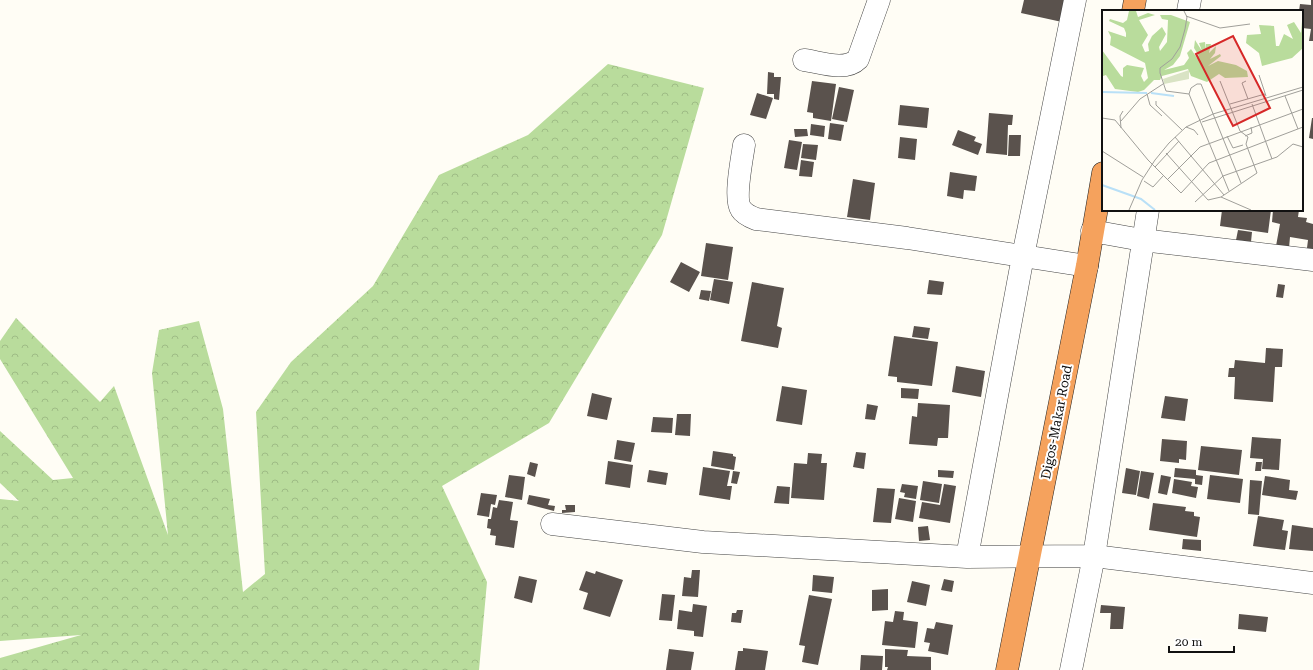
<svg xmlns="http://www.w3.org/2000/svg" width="1313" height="670" viewBox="0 0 1313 670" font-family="'Roboto Serif',serif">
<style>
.forest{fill:url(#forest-crowns)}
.building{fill:#5a524d}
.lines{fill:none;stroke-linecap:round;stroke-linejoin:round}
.minor-casing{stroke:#444;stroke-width:23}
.highway-casing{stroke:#222;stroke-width:23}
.minor{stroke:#fff;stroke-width:22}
.highway{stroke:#f5a25d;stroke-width:22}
.labels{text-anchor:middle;stroke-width:4;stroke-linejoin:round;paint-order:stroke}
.street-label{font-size:13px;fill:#111;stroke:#fff}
.inset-river{fill:none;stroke:#b9e0f7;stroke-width:2}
.inset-road{fill:none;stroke:#a09f9a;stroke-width:1}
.view{fill:#d62828;fill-opacity:0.15;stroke:#d62828;stroke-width:2}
.inset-edge{fill:none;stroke:#111;stroke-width:2}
</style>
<defs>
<pattern id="forest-crowns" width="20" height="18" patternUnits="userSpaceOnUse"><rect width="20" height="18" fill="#b9dc9c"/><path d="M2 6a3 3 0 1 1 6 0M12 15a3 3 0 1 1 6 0" fill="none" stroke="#9ebc85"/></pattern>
</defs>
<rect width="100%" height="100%" fill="#fffdf5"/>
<path class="forest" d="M608,64L704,88L662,235L549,423L442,486L487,582L479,670H0V658L81,635L0,641V499L19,501L0,483V431L53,480L73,478L0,359V341L16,318L100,402L114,386L168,535L152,373L159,330L199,321L223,409L243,592L265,574L256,412L291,362L373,286L439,175L528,135Z"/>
<path class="building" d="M1024,0H1066L1062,22L1021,13Z
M1311,0H1313V41H1309L1311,29L1302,28V11H1299L1300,4L1311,5Z
M768,72L774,73V77H781L779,100L774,99V94H767Z
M812,81L836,84L831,121L813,118V113L807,112Z
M839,87L854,90L847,122L832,119Z
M757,93L773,98L766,119L750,115Z
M900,105L929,108L927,128L898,125Z
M989,113L1013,115L1012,125H1008L1007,155L986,153Z
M1312,118H1313V139L1309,138Z
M830,123L844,125L841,141L828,139Z
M811,124L825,126L824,137L810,135Z
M794,129H807L808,136L795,137Z
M958,130L976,137L974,141L982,144L978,155L952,145Z
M1009,135H1021L1020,156H1008Z
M900,137L917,139L915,160L898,158Z
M789,140L802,142L797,170L784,168Z
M803,144L818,145L816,160L801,158Z
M801,160L814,162L812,177L799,176Z
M950,172L977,176L975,191L964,190L963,199L947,196Z
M853,179L875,183L870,220L847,217Z
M1222,210H1271L1268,233L1220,226Z
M1273,210H1299L1298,217L1307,218L1306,222L1313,224V257L1306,256L1308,240L1290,237L1289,248L1276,246L1280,224L1272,222Z
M1238,230L1252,232L1251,242L1236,240Z
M706,243L733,247L728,280L701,276Z
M681,262L700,272L689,292L670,282Z
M714,279L733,282L729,304L710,300Z
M929,280L944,282L942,295L927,294Z
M752,282L784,288L777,326L782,328L778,348L741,341Z
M1278,284L1285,285L1283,298L1276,297Z
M701,290L711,291L709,301L699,299Z
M914,326L930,328L928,339L912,337Z
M894,336L938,342L932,386L897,382V377L888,376Z
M1266,348L1283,349L1282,367H1275L1273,402L1234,399L1235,377H1228L1229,368H1234L1235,360L1265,363Z
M956,366L985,371L981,397L952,392Z
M782,386L807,390L802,425L776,421Z
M901,388L919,389L918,399L901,398Z
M592,393L612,398L607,420L587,416Z
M1165,396L1188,399L1185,421L1161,418Z
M918,403L950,405L948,438H938L937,446L909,444L912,416L917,417Z
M867,404L878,406L875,420L865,419Z
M677,414H691L690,436L675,435Z
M653,417L673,418L672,433L651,432Z
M1252,437L1281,439L1279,470L1262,469L1263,459L1250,458Z
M1162,439L1187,441L1186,460L1179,459V463L1160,461Z
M617,440L635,443L631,462L614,459Z
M1201,446L1242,450L1239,475L1198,470Z
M713,451L733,454V456L736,457L734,470L711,466Z
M856,452L866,453L864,469L853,467Z
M808,453L822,454L821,463H827L824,500L791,498L794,463L807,464Z
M608,461L633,465L630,488L605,484Z
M530,462L538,464L535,477L527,474Z
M1256,462H1262L1261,471H1255Z
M703,467L730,471L727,486H732L730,500L699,495Z
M1126,468L1140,471L1136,495L1122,493Z
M1175,468L1196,470V475L1203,476L1202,485L1195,484V479L1174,477Z
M649,470L668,473L666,485L647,482Z
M938,470L954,471L953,478L938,477Z
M733,471L740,472L737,484L731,483Z
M1141,471L1154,473L1149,499L1137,496Z
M509,475L525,477L522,500L505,497Z
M1161,475L1171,477L1167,495L1158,493Z
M1210,475L1243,479L1240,503L1207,499Z
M1265,476L1290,480L1289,490L1298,491L1296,500L1262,495Z
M1174,479L1192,482L1191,486L1198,487L1196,498L1172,493Z
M1250,480L1262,481L1259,515L1248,514Z
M923,481L942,484L939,503L920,500Z
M902,484L918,486L916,499L904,497L905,493L900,492Z
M944,484L956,486L950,523L919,518L922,502L940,505Z
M777,486L790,487L789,504L774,503Z
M877,488L895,489L891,523L873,522Z
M481,493L497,495L495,505L491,504L489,517L477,515Z
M529,495L550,499L548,505L555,506L554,511L527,504Z
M899,498L916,501L913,522L895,519Z
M499,500L513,502L510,520L518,521L514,548L495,545L496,536L490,535L491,529L487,528L488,519H491L493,507L497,508Z
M1153,503L1186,507L1185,511L1194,512V516L1200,517L1197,537L1149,530Z
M565,505H575V512L562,513V510H566Z
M1258,516L1284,520L1282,530L1288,531L1285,550L1253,546Z
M1292,525L1313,528V551L1289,549Z
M928,526L930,540L919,541L918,527Z
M1183,539L1201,540V551L1182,549Z
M692,570H700L698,597L682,596L684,577L691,578Z
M586,571L595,574L596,571L623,580L610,617L583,609L588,593L579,590Z
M813,575L834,577L832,593L812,591Z
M519,576L537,580L532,603L514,598Z
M944,579L954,581L952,592L941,590Z
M912,581L930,585L926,606L907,602Z
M888,589V610L872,611V590Z
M662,594L675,595L672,621L659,620Z
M809,595L832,599L818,665L802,662L805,646L799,645Z
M693,604L707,606L703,637L694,636V631L677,629L679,610L692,612Z
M1101,605L1125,607L1123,629H1110L1111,613H1100Z
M737,610H743L741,623L731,622L732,613H736Z
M895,611L904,612L903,620L918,622L915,648L882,645L885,621L893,622Z
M1239,614L1268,617L1266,632L1238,629Z
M936,622L953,625L948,655L928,651L930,643L924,642L927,628L934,629Z
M743,648L768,651L765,670H735L738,651H743Z
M669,649L694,652L691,670H666Z
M885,649L908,650L907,656L931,657V670H887L888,667H885Z
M861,655L883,656L882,670H860Z"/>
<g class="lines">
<g class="minor-casing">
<path id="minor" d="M1188,11L1190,0
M804,60C820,62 845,72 858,59L879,0
M744,145C742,158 734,199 741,209C744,214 751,217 756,219L907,238L1087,266
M1092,231L1142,240L1313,260
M552,524L703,542L967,557L1094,556L1313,583
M967,557L1023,256L1075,0
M1071,670L1094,556L1148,210"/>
</g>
<g class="highway-casing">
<path id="highway" d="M1133,11L1135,0
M1007,670L1087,266L1103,173"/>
</g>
<use href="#minor" class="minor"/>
<use href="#highway" class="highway"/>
</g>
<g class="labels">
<g class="street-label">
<text transform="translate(1056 422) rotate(-79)" y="5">Digos-Makar Road</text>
</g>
</g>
<g transform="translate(1102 10)">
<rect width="201" height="201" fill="#fffdf5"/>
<path d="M27,1H34L36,7L46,3L53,5L37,10L46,25L40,35L43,42L47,41L46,34L50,26L60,17L64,24L57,37L58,41L65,32L66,10L60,9L58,5H69L88,12L78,46L71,55L62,60L82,55L87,48L85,43L89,39L97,51L93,44L97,46L92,38L93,30L100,41L97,33L103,32L104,40V34H109L107,43L114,36L113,43L108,49L118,44L119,46L106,56L116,51L134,55L145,61L146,67L123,68L117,64L105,72L89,66L86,59L60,66L58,70H52L42,80L36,82L13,79L4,65L1,66L0,40L19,66L21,67V58L25,55L42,58L39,66L42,72L46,68L43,53L8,35L9,27L6,21L24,27V23L22,18L7,11L8,9L21,13L25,10ZM200,11L201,38L190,48L160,56L157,43L144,33L145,25L159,24L157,15L172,16L174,36H177L182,24L191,29L185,15L192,12L199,23Z" fill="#b9dc9c"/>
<path d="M87,60V69L62,74L61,69Z" fill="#d9e3c4"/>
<path class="inset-river" d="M0,82L45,83M49,83L72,86M0,175L39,189L53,200"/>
<path class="inset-road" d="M82,1L85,7L83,19L78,37L70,49L58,58V63L64,81L87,84M84,6L118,18L148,14M157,65L164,86M144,71L140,73L146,89M45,84L48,95L60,106M183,86L196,119M54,91V95L80,120M128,94L163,84M150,94L170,149M0,108L13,110L46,150L79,183L107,153L201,117M19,111L38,89L61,74M100,112L201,80M84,117L92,120L96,125M19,118L18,106L21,101M125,126L131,138L141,135M143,126L150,123L149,117M73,127L122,185M0,141L41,167M64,143L106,190L119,187L155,163L144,134L146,127L138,121L118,71M53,157L77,131M65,170L98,137L201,99M42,171L51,177L61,166M127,181L87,84L89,78L95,74H99L139,173M119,187L149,200M93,192L121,166L175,147L191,134L201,137M27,200L40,170L53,150L67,133L84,117L111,104L201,77"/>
<path class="view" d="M131,26L168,98L131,116L94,44Z"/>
<rect width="201" height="201" class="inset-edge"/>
</g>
<path d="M1169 646v6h65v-6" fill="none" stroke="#111111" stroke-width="2"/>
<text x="1175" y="646" font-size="12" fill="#111111" stroke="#ffffff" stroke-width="3" paint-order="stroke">20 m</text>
</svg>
